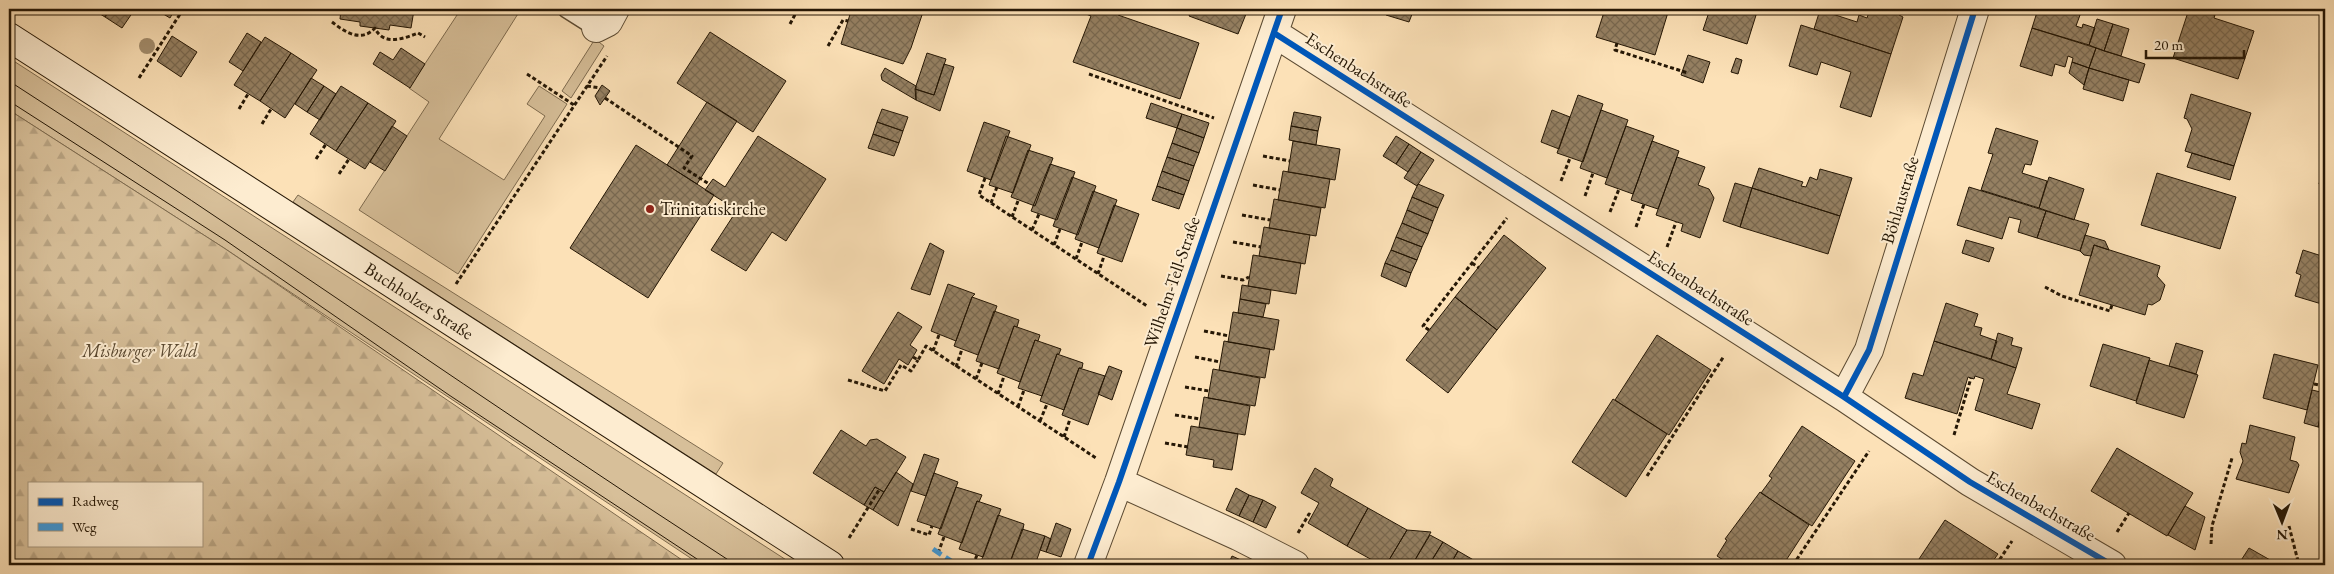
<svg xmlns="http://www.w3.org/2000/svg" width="2334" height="574" viewBox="0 0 2334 574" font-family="'EB Garamond',serif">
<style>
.green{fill:#d7bf99;stroke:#7e6b4f}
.forest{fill:url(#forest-firs);stroke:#7e6b4f;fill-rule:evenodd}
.building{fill:url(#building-cross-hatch);stroke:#251705}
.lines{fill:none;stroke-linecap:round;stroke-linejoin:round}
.service-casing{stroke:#5b4a32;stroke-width:19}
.minor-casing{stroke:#5b4a32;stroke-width:30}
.secondary-casing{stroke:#251705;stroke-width:30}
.path{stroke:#251705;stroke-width:3;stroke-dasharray:4 2.5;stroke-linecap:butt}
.service{stroke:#fdecd0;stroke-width:16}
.minor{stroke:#fdecd0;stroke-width:28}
.secondary{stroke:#fdecd0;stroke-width:28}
.tram{stroke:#251705;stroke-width:1}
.quiet{stroke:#3c9add;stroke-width:5;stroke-dasharray:10 5;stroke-linecap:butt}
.cycleway-casing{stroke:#fdecd0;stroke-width:9}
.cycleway{stroke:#0057b8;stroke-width:6}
.tree{fill:#a38d6d}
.poi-dot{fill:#8f2418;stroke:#fdecd0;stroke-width:2}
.labels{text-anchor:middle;stroke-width:4;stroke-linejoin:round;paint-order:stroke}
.street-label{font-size:18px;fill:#251705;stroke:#fdecd0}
.poi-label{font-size:18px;fill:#251705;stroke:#fdecd0;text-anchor:start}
.park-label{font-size:18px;font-style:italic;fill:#5a4931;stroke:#fdecd0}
</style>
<defs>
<pattern id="forest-firs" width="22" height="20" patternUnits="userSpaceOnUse" patternTransform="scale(1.25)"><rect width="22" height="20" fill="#d7bf99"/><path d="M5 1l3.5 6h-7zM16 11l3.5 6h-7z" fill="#b8a382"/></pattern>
<pattern id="building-cross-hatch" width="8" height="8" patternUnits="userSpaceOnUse" patternTransform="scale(1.25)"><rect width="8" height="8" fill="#958062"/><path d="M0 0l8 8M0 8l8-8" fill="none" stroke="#79684f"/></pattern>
</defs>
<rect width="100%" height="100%" fill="#fce1b7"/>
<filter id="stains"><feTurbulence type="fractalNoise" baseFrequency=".004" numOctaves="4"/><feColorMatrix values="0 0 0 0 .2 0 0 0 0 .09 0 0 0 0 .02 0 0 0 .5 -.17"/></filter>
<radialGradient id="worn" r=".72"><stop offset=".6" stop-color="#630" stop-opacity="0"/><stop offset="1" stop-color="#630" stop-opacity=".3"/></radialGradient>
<path class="green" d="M461,9H521L439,139L504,180L545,116L527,104L539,86L567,104L458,274L359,210L429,102L409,88Z
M595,39L604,46L571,98L562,91Z
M9,58L794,565H701L224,248L9,110Z
M298,195L723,463L716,474L293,202Z"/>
<path class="forest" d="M9,110L224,248L685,562L683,565H9ZM29,483H201V545H29Z"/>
<path class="building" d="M92,9H110L105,17Z
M110,9H135L122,28L105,17Z
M155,9H175L170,18Z
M341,9H419L414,10L411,28L390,25L389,30L360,26V22L340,19Z
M860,9H924L911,48L903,64L841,44L851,11L858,14Z
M1082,9H1121L1118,15L1199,43L1180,99L1073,62L1091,16L1081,12Z
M1192,9H1248L1238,34L1189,16Z
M1388,9H1414L1409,22L1386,15Z
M1605,9H1669L1655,55L1596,37Z
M1710,9H1747L1757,12L1747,44L1703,30Z
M1870,9H1901L1899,15L1903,17L1891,54L1814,29L1820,10L1857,22L1859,15L1867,18Z
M2038,9H2074L2072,12L2080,15L2076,26L2082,28L2083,24L2095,28L2089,45L2032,28Z
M2189,9L2215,15L2214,18L2254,31L2238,79L2173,58Z
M2097,19L2113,24L2104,51L2089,45Z
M2113,24L2129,29L2121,56L2104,51Z
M1801,25L1891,54L1871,117L1840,107L1851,72L1821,62L1817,75L1789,66Z
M2032,28L2096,48L2089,68L2072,62L2073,58L2068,56L2065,67L2055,64L2052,76L2020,66Z
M710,32L786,81L753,132L677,83Z
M247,33L261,42L243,71L229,62Z
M172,36L197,52L181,77L157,61Z
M265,37L291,53L260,101L234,85Z
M401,48L425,64L410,88L373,64L380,52L393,60Z
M2096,48L2145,64L2139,83L2089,68Z
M291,53L317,70L285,118L260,101Z
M927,53L946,59L934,95L915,89Z
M1688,55L1710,62L1703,83L1681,75Z
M1736,58L1742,60L1738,74L1731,72Z
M2072,62L2089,68L2084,85L2069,73Z
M944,64L954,67L940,111L916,100L915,89L934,95Z
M885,68L916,86V100L882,80L881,75Z
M2089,68L2129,80L2123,101L2083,89Z
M311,78L324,86L307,112L295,104Z
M602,85L610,91L600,105L595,96Z
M324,86L336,94L320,120L307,112Z
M341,86L368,103L336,151L310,134Z
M2191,94L2251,113L2234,166L2185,151L2192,129L2187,119L2184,118Z
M1578,95L1603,104L1583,162L1557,153Z
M707,102L737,121L697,184L667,165Z
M368,103L396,121L365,169L336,151Z
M1151,103L1182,114L1177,128L1146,118Z
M882,109L908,117L903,131L877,122Z
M1552,110L1570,117L1559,149L1541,142Z
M1601,110L1628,120L1607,178L1580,168Z
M1294,112L1321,117L1318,131L1291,126Z
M1182,114L1209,123L1204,138L1177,128Z
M877,122L903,131L899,143L873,134Z
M984,122L1010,131L991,180L967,171Z
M392,126L407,136L385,171L370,162Z
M1291,126L1318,131L1316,145L1289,140Z
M1626,126L1654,136L1633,194L1605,184Z
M1177,128L1204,138L1199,153L1172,143Z
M1996,128L2038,141L2031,165L2025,164L2022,173L2047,181L2039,208L1981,190L1993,154L1988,153Z
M873,134L899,143L894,156L868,148Z
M758,136L826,179L786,241L772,232L746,271L711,250L737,210L705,190L713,179L725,187Z
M1006,136L1031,145L1013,193L989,185Z
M1396,136L1409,144L1396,164L1383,156Z
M1293,141L1340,149L1335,180L1288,172Z
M1652,141L1679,151L1658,209L1631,200Z
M1172,143L1199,153L1194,166L1167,157Z
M1409,144L1421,152L1408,172L1396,164Z
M636,145L714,195L648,298L570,248Z
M1028,150L1053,158L1035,206L1011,197Z
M1421,152L1434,160L1417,186L1404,178Z
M2192,153L2234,166L2230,180L2187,167Z
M1167,157L1194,166L1189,181L1162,171Z
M1677,157L1705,167L1698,185L1709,189L1714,198L1700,238L1681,231L1683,224L1656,215Z
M2325,162V186L2319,184Z
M1050,164L1075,172L1057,220L1031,211Z
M1759,168L1803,182L1801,186L1806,187L1810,177L1817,180L1820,169L1852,178L1840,216L1752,188Z
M1162,171L1189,181L1184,195L1157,186Z
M1283,171L1330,179L1325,208L1278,200Z
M2157,173L2236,197L2220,249L2141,225Z
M1072,177L1096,186L1078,235L1053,226Z
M2049,177L2084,189L2074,220L2039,208Z
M1735,183L1752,188L1740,227L1723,221Z
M1418,184L1444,195L1438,208L1412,197Z
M1157,186L1184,195L1179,209L1152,200Z
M1969,187L2046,211L2037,238L2018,232L2021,220L2009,217L2002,239L1957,225Z
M1752,188L1840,216L1828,254L1740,227Z
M1093,191L1117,200L1099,248L1075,239Z
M1412,197L1438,208L1433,221L1407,210Z
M1274,199L1321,208L1316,236L1269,228Z
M1114,205L1139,214L1122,262L1097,253Z
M1407,210L1433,221L1428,234L1402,223Z
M2046,211L2089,224L2080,251L2037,238Z
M1402,223L1428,234L1422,247L1396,237Z
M1264,227L1310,235L1305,264L1259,256Z
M1504,235L1546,268L1497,330L1455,297Z
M2085,235L2105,241L2109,250L2094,245L2091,256L2084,255L2080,251Z
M1396,237L1422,247L1417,260L1391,250Z
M1966,240L1994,248L1989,262L1962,253Z
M930,243L944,251L930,295L911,289Z
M2094,245L2160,266L2157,276L2165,285L2160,300L2152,305L2148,304L2145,315L2079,295Z
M1391,250L1417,260L1411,273L1385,263Z
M2303,250L2325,257V305L2295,296L2301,275L2296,273Z
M1253,255L1301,263L1296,294L1248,286Z
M1385,263L1411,273L1406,287L1381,276Z
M948,284L975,294L972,297L956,341L931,331Z
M1242,285L1271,290L1269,304L1240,299Z
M972,297L997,306L978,355L954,346Z
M1455,297L1497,330L1448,393L1406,360Z
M1240,299L1266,304L1263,317L1238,313Z
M1946,303L1978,314L1974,326L1982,328L1980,335L1997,341L1991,359L1934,341Z
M994,311L1019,320L1017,327L1014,326L999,369L976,361Z
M898,312L922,327L910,345L917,350L908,365L899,359L884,384L862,371Z
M1233,312L1279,320L1274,350L1228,342Z
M1014,326L1040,335L1038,341L1035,340L1020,382L997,373Z
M1998,333L2013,338L2011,345L2022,348L2016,368L1991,359Z
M1657,335L1711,370L1669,435L1615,400Z
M1035,340L1061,349L1059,354H1057L1042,396L1018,388Z
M1224,341L1270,349L1265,378L1219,370Z
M1934,341L2016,368L2007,394L2040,404L2032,429L1975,410L1984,379L1975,376L1974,379L1968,377L1957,414L1905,398L1913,373L1923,376Z
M2176,343L2203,351L2196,374L2169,366Z
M2103,344L2150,358L2136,401L2090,386Z
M1057,354L1083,363L1082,368H1079L1064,410L1040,401Z
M2274,354L2318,365L2307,410L2263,398Z
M2149,360L2198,375L2184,418L2136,403Z
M1109,366L1122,371L1112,400L1098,394Z
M1079,368L1105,376L1088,425L1062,415Z
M1213,369L1260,378L1255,406L1208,398Z
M2312,390L2325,393L2318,427L2304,423Z
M1204,397L1250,406L1245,435L1199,427Z
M2325,398V429L2318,427Z
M1613,399L1667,434L1626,497L1572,462Z
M2250,425L2295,437L2290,460L2297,462L2299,465L2289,493L2236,479L2243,461L2240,452L2242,443L2246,444Z
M1191,426L1238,434L1232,470L1213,467L1214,460L1186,455Z
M1802,426L1855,461L1812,526L1761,493L1772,478L1769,476Z
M841,430L866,446L870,440L877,439L906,457L884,492L875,487L864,505L813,473Z
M2117,448L2193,493L2167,536L2091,491Z
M924,454L939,459L926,496L911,491Z
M1315,468L1333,479L1330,486L1368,508L1347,546L1308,523L1319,503L1301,493Z
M896,472L913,484L898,526L873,510Z
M934,473L958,482L941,529L917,521Z
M875,487L884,492L873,510L864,505Z
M956,487L982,495L979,502L977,501L962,543L938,534Z
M1236,488L1249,495L1239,516L1226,510Z
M1760,492L1809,525L1783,565H1731L1717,556L1727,540L1725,539Z
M1249,495L1263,500L1253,522L1239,516Z
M1263,500L1276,507L1266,528L1253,522Z
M977,501L1001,509L983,557L959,549Z
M2185,506L2205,517L2195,550L2168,535Z
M1368,508L1407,530L1386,565H1381L1347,546Z
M998,515L1024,524L1023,529L1009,565L980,564Z
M1945,520L1998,554L1990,565H1915Z
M1056,523L1071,529L1061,557L1046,552Z
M1022,529L1045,536L1035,565H1009Z
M1407,530L1431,532L1412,565H1386Z
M1430,535L1443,542L1429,565H1412Z
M1045,536L1051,539L1046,552L1040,550Z
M1443,542L1458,551L1450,565H1429Z
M2249,548L2279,565H2238Z
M1458,551L1477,562L1476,565H1450Z
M1232,556L1252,565H1228Z"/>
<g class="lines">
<g class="service-casing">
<path id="service" d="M566,9L596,28"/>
</g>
<g class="minor-casing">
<path id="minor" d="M596,28L608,22L615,9
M1274,33L1844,397L1970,482L2112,565
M1844,397L1869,350L1975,9
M1119,482L1238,536L1295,565
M1088,565L1119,482L1282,9"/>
</g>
<g class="secondary-casing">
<path id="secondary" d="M9,37L830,565"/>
</g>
<path class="path" d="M332,22C345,32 361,43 375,28C383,46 403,39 418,33L425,37
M790,24L798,9
M1617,43L1615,50L1688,73
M828,46L843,20L848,21
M527,74L574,105
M1089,74L1214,118
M139,78L182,11
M587,86L600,88
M605,98L692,156L684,168L709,184
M239,109L248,94
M262,124L271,109
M1263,156L1290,161
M316,159L326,144
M339,174L349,159
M985,178L979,195L1147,306
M1561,181L1570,158
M1253,185L1280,190
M1585,196L1593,173
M991,203L997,187
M1610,212L1619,189
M1242,215L1270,220
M1012,217L1018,201
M1636,227L1644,204
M1032,230L1039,214
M1233,242L1261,247
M1054,245L1060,229
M1667,247L1676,222
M1076,259L1082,242
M1472,263L1479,268
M1098,274L1104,256
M1221,276L1243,280L1249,277
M456,284L607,56
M2045,287L2062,296L2110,311L2112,305
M1429,330L1423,326L1507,218
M1204,331L1229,336
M933,351L939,335
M913,357L918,360L926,346L1096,458
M1195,357L1220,362
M956,367L962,349
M976,379L982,363
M848,380L885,391L901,365L911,371L918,360
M2314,384L2325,386
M1185,387L1209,391
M998,394L1004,376
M1018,407L1024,390
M1175,415L1200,419
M1040,421L1047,404
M1954,435L1971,378
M1064,437L1070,419
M1165,443L1188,447
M1647,476L1724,356
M2289,526L2299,565
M911,529L929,535L932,526
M2117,532L2129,513
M1298,533L1309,514L1312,516
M849,538L879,490
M2211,544L2212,526L2232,458
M938,553L944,537
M1389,561L1393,563L1392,565
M973,565L977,555
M1793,565L1869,451
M1996,565L2012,541"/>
<use href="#service" class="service"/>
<use href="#minor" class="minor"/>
<use href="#secondary" class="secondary"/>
<path class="tram" d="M9,81C254,238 492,407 736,565
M9,101L225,240L449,395L706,565"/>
<path class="quiet" d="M933,549L957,565"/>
<g class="cycleway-casing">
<path id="cycleway" d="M1274,33L1844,397L1970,482L2112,565
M1844,397L1869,350L1975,9
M1088,565L1119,482L1282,9"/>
</g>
<use href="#cycleway" class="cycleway"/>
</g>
<circle class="tree" cx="147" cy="46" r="8"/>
<circle class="poi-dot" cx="650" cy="209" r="5"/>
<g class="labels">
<g class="street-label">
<text transform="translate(1359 70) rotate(33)" y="6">Eschenbachstraße</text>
<text transform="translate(1900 200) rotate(-73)" y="6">Böhlaustraße</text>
<text transform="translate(1172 282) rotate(-71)" y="6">Wilhelm-Tell-Straße</text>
<text transform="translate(1701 288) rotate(33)" y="6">Eschenbachstraße</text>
<text transform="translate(419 301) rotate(33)" y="6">Buchholzer Straße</text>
<text transform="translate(2041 506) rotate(30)" y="6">Eschenbachstraße</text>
</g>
<g class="poi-label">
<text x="660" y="215">Trinitatiskirche</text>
</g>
<g class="park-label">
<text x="140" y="357">Misburger Wald</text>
</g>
</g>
<rect width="2334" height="574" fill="none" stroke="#fce1b7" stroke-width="30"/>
<rect x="10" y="10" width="2314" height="554" fill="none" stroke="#251705" stroke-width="2.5"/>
<rect x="15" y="15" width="2304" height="544" fill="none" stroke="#251705"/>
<rect x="28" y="482" width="175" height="65" fill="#fdecd0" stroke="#a7977f"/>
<rect x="38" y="498" width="25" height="8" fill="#0057b8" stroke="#a7977f"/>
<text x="72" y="506" font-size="15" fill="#251705">Radweg</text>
<rect x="38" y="523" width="25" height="8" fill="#3c9add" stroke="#a7977f"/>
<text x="72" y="532" font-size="15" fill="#251705">Weg</text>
<g transform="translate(2282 522) rotate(179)" stroke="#fdecd0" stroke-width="4" paint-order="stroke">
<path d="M0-4L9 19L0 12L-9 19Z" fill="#251705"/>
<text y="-8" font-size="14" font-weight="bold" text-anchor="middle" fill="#251705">N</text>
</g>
<path d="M2146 50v8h98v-8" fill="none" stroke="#251705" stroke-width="2.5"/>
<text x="2154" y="50" font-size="15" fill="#251705" stroke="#fdecd0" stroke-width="4" paint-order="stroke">20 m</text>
<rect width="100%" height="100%" filter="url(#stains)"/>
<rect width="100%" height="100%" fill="url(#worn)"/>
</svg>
